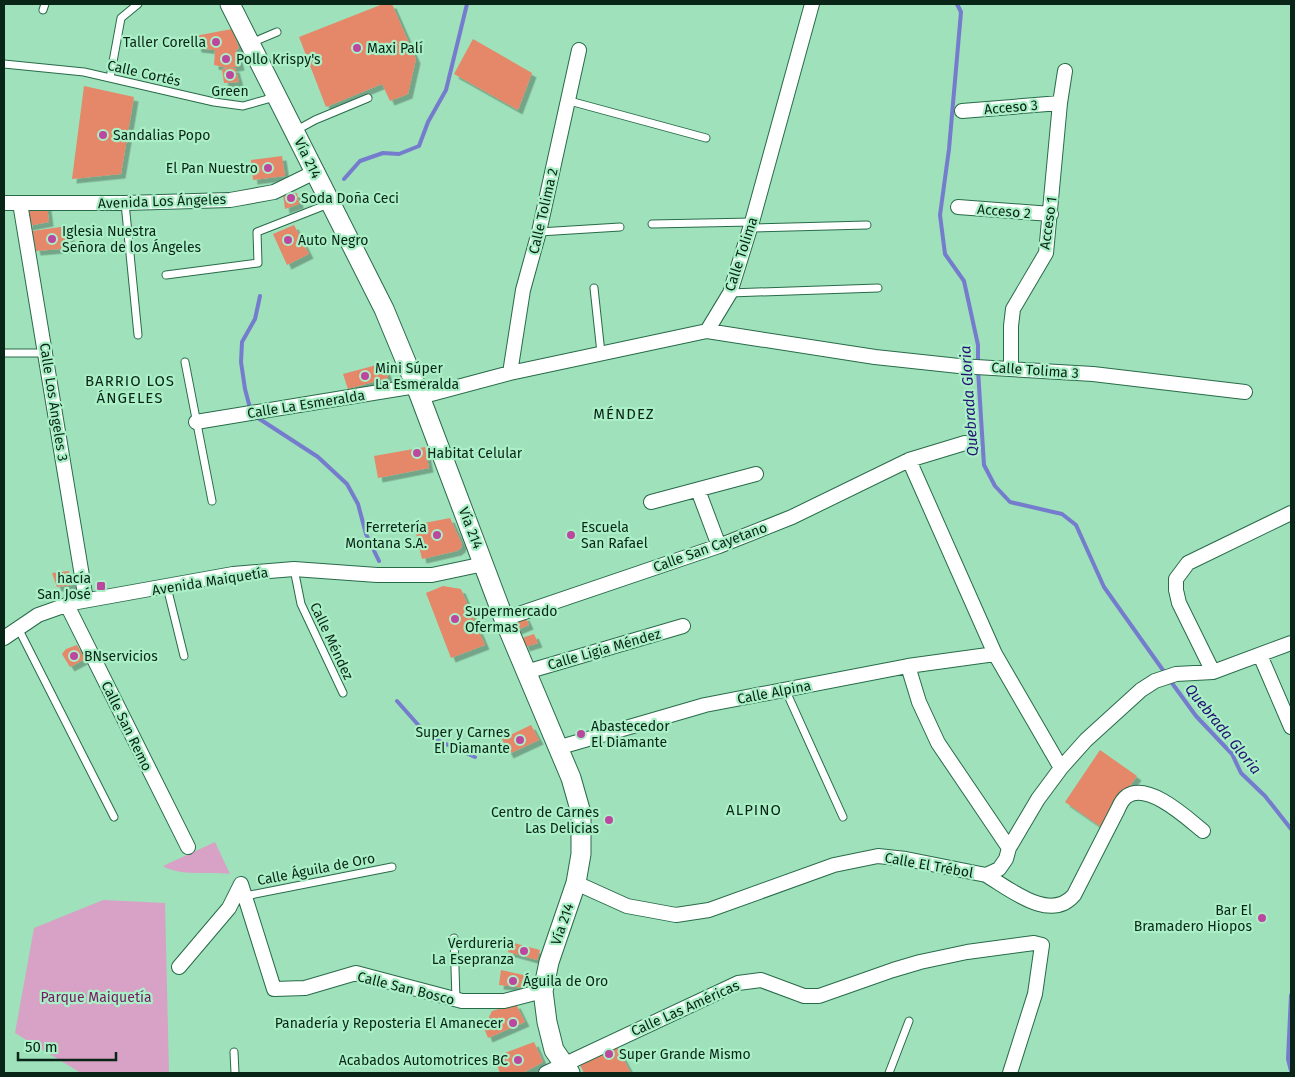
<svg xmlns="http://www.w3.org/2000/svg" width="1295" height="1077" viewBox="0 0 1295 1077" font-family="'Fira Sans',sans-serif">
<style>
.green{fill:#d7a2c6}
.lines{fill:none;stroke-linecap:round;stroke-linejoin:round}
.stream{stroke:#757cce;stroke-width:4}
.building{fill:#e58769;filter:url(#shadow)}
.service-casing{stroke:#286b49;stroke-width:9}
.minor-casing{stroke:#286b49;stroke-width:16}
.secondary-casing{stroke:#286b49;stroke-width:21}
.service{stroke:#fff;stroke-width:7}
.minor{stroke:#fff;stroke-width:14}
.secondary{stroke:#fff;stroke-width:19}
.poi-dot{fill:#bc479f;stroke:#abefc7;stroke-width:2}
.labels{text-anchor:middle;stroke-width:4.5;stroke-linejoin:round;paint-order:stroke}
.poi-label{font-size:14px;fill:#092517;stroke:#abefc7;text-anchor:start}
.street-label{font-size:14px;fill:#092517;stroke:#abefc7}
.park-label{font-size:14px;fill:#771662;stroke:#abefc7}
.neighbourhood-label{font-size:15px;letter-spacing:1px;fill:#092517;stroke:#abefc7}
.water-label{font-size:15px;font-style:italic;fill:#221173;stroke:#abefc7}
</style>
<defs>
<filter id="shadow"><feDropShadow dx="4.5" dy="4.5" stdDeviation="0" flood-color="#0004"/></filter>
</defs>
<rect width="100%" height="100%" fill="#9ee1ba"/>
<path class="green" d="M215,842L230,874C209,871 181,877 163,866Z
M103,900L165,903L169,1073H81L15,1033L34,928Z"/>
<g class="lines">
<path class="stream" d="M957,4L961,12L949,149L940,215L945,254L964,281L978,345V363
M344,179L360,161L383,153L399,154L419,146L428,122L446,90L467,4
M978,370L984,465L995,486L1010,502L1062,514L1076,525L1104,587L1165,673
M250,408L245,389L241,362L242,342L255,319L260,296
M258,418L318,457L347,484L358,504L366,534L379,561
M1169,679L1196,716L1232,754L1241,773L1265,796L1291,829
M397,701L428,736L475,757
M1291,995L1288,1059L1291,1071"/>
</g>
<path class="building" d="M383,4H392L416,59L408,94L390,101L382,84L326,107L299,37Z
M232,29L239,48L236,50L240,66L228,68L214,65L215,50L197,48L195,36Z
M473,39L532,73L518,110L454,74Z
M231,68H235L239,82L224,83L222,69Z
M84,86L134,97L121,174L72,179Z
M282,156L285,176L253,180L251,160Z
M297,193L299,204L285,209L283,194Z
M47,206L49,222L28,226L27,207Z
M294,225L309,254L287,265L273,234Z
M68,226L72,248L36,251L32,231Z
M384,363L388,378L348,389L343,374Z
M425,447L429,468L378,478L374,456Z
M450,518L462,544L461,548L457,551L422,559L414,525Z
M69,571L72,585L57,587L52,573Z
M443,586L461,589L485,645L451,658L426,593Z
M525,616L529,625L517,630L514,621Z
M534,634L538,643L525,647L522,638Z
M77,645L85,659L70,667L62,654L66,649Z
M531,725L539,740L509,754L502,739Z
M1100,750L1137,776L1101,827L1065,802Z
M510,942L540,950L537,960L508,952Z
M501,970L528,976L526,988L499,985Z
M516,1004L525,1022L488,1038L484,1028L492,1011Z
M534,1042L543,1062L523,1073H500L494,1057Z
M616,1045L631,1073H584L579,1063Z"/>
<g class="lines">
<g class="service-casing">
<path id="service" d="M43,10L45,4
M251,43L277,32
M4,64L84,72L214,102L243,106L275,97
M110,78L121,18L138,4
M566,100L706,138
M295,131L315,120L368,98
M125,203L138,335
M652,224L752,222
M750,228L867,225
M539,232L620,227
M166,275L258,263L257,232L331,203
M594,288L601,353
M730,293L878,288
M4,353H46
M185,362L212,501
M294,569L301,604L343,693
M167,587L184,656
M18,628L114,817
M785,689L843,817
M245,896L392,867
M454,938L456,999
M234,1052L235,1073
M889,1073L909,1021"/>
</g>
<g class="minor-casing">
<path id="minor" d="M962,111L1060,103
M4,203H125L230,200L274,192L315,172
M20,203L86,600
M958,207L1051,214
M707,331L875,357L959,366L1093,374L1245,392
M1011,368V326L1013,309L1046,253L1060,103L1065,71
M510,373L523,290L539,232L579,50
M420,397L510,373L707,331L730,293L752,222L812,4
M196,422L416,386
M909,460L995,654L1061,768
M698,490L719,546
M651,502L756,474
M67,605L188,847
M504,619L719,546L792,517L909,460L965,443
M4,638L38,615L72,603L233,574L294,569L377,575H432L484,564
M1260,655L1291,727
M908,666L919,702L938,743L1009,848
M526,672L683,626
M1213,672L1179,603L1176,590V579L1188,563L1291,513
M557,748L705,705L908,666L995,654
M986,875C1010,889 1050,923 1074,895L1118,809C1120,804 1123,799 1127,796C1149,782 1188,819 1203,831
M576,883L627,906L676,915L709,910L834,865L878,856L906,859L986,875L999,869L1006,859L1009,848L1038,799L1061,768L1086,740L1141,690L1155,681L1176,674L1213,672L1291,643
M179,967L229,908L241,884L274,989L305,988L356,973L462,1001H504L543,991
M546,1073L738,983L761,980L804,996H819L893,970L920,962L967,952L1034,943L1042,945L1035,994L1010,1073"/>
</g>
<g class="secondary-casing">
<path id="secondary" d="M230,4L384,309L416,386L504,619L571,778L581,813V854L576,883L549,962L543,991L547,1022L554,1050L570,1073"/>
</g>
<use href="#service" class="service"/>
<use href="#minor" class="minor"/>
<use href="#secondary" class="secondary"/>
</g>
<g class="poi-dot">
<circle cx="216" cy="42" r="5"/>
<circle cx="357" cy="48" r="5"/>
<circle cx="226" cy="59" r="5"/>
<circle cx="230" cy="75" r="5"/>
<circle cx="103" cy="135" r="5"/>
<circle cx="268" cy="168" r="5"/>
<circle cx="291" cy="198" r="5"/>
<circle cx="52" cy="239" r="5"/>
<circle cx="288" cy="240" r="5"/>
<circle cx="365" cy="376" r="5"/>
<circle cx="417" cy="453" r="5"/>
<circle cx="437" cy="535" r="5"/>
<circle cx="571" cy="535" r="5"/>
<rect x="96" y="581" width="10" height="10" rx="2.5"/>
<circle cx="455" cy="619" r="5"/>
<circle cx="74" cy="656" r="5"/>
<circle cx="581" cy="734" r="5"/>
<circle cx="520" cy="740" r="5"/>
<circle cx="609" cy="820" r="5"/>
<circle cx="1262" cy="918" r="5"/>
<circle cx="524" cy="951" r="5"/>
<circle cx="513" cy="981" r="5"/>
<circle cx="513" cy="1023" r="5"/>
<circle cx="609" cy="1054" r="5"/>
<circle cx="518" cy="1060" r="5"/>
</g>
<g class="labels">
<g class="poi-label">
<text x="206" y="47" text-anchor="end">Taller Corella</text>
<text x="367" y="53">Maxi Palí</text>
<text x="236" y="64">Pollo Krispy's</text>
<text x="230" y="96" text-anchor="middle">Green</text>
<text x="113" y="140">Sandalias Popo</text>
<text x="258" y="173" text-anchor="end">El Pan Nuestro</text>
<text x="301" y="203">Soda Doña Ceci</text>
<text x="62" y="236">Iglesia Nuestra<tspan x="62" dy="16">Señora de los Ángeles</tspan></text>
<text x="298" y="245">Auto Negro</text>
<text x="375" y="373">Mini Súper<tspan x="375" dy="16">La Esmeralda</tspan></text>
<text x="427" y="458">Habitat Celular</text>
<text x="427" y="532" text-anchor="end">Ferretería<tspan x="427" dy="16">Montana S.A.</tspan></text>
<text x="581" y="532">Escuela<tspan x="581" dy="16">San Rafael</tspan></text>
<text x="91" y="583" text-anchor="end">hacía<tspan x="91" dy="16">San José</tspan></text>
<text x="465" y="616">Supermercado<tspan x="465" dy="16">Ofermas</tspan></text>
<text x="84" y="661">BNservicios</text>
<text x="591" y="731">Abastecedor<tspan x="591" dy="16">El Diamante</tspan></text>
<text x="510" y="737" text-anchor="end">Super y Carnes<tspan x="510" dy="16">El Diamante</tspan></text>
<text x="599" y="817" text-anchor="end">Centro de Carnes<tspan x="599" dy="16">Las Delicias</tspan></text>
<text x="1252" y="915" text-anchor="end">Bar El<tspan x="1252" dy="16">Bramadero Hiopos</tspan></text>
<text x="514" y="948" text-anchor="end">Verdureria<tspan x="514" dy="16">La Esepranza</tspan></text>
<text x="523" y="986">Águila de Oro</text>
<text x="503" y="1028" text-anchor="end">Panadería y Reposteria El Amanecer</text>
<text x="619" y="1059">Super Grande Mismo</text>
<text x="508" y="1065" text-anchor="end">Acabados Automotrices BC</text>
</g>
<g class="street-label">
<text transform="translate(144 73) rotate(13)" y="5">Calle Cortés</text>
<text transform="translate(1011 107) rotate(-5)" y="5">Acceso 3</text>
<text transform="translate(308 158) rotate(64)" y="5">Vía 214</text>
<text transform="translate(162 201) rotate(-2)" y="5">Avenida Los Ángeles</text>
<text transform="translate(543 211) rotate(-77)" y="5">Calle Tolima 2</text>
<text transform="translate(1004 211) rotate(5)" y="5">Acceso 2</text>
<text transform="translate(1048 223) rotate(-82)" y="5">Acceso 1</text>
<text transform="translate(741 254) rotate(-72)" y="5">Calle Tolima</text>
<text transform="translate(1035 370) rotate(4)" y="5">Calle Tolima 3</text>
<text transform="translate(54 402) rotate(81)" y="5">Calle Los Ángeles 3</text>
<text transform="translate(306 404) rotate(-9)" y="5">Calle La Esmeralda</text>
<text transform="translate(471 528) rotate(69)" y="5">Vía 214</text>
<text transform="translate(710 547) rotate(-20)" y="5">Calle San Cayetano</text>
<text transform="translate(210 581) rotate(-9)" y="5">Avenida Maiquetía</text>
<text transform="translate(332 641) rotate(65)" y="5">Calle Méndez</text>
<text transform="translate(604 649) rotate(-16)" y="5">Calle Ligia Méndez</text>
<text transform="translate(774 692) rotate(-11)" y="5">Calle Alpina</text>
<text transform="translate(127 726) rotate(64)" y="5">Calle San Remo</text>
<text transform="translate(929 865) rotate(10)" y="5">Calle El Trébol</text>
<text transform="translate(316 869) rotate(-11)" y="5">Calle Águila de Oro</text>
<text transform="translate(562 924) rotate(-71)" y="5">Vía 214</text>
<text transform="translate(406 988) rotate(14)" y="5">Calle San Bosco</text>
<text transform="translate(685 1008) rotate(-24)" y="5">Calle Las Américas</text>
</g>
<g class="park-label">
<text x="96" y="1002">Parque Maiquetía</text>
</g>
<g class="neighbourhood-label">
<text x="130" y="386">BARRIO LOS<tspan x="130" dy="17">ÁNGELES</tspan></text>
<text x="624" y="419">MÉNDEZ</text>
<text x="754" y="815">ALPINO</text>
</g>
<g class="water-label">
<text transform="translate(969 401) rotate(-94)" y="5">Quebrada Gloria</text>
<text transform="translate(1223 729) rotate(51)" y="5">Quebrada Gloria</text>
</g>
</g>
<rect width="1295" height="1077" fill="none" stroke="#092517" stroke-width="10"/>
<path d="M18 1052v8h98v-8" fill="none" stroke="#092517" stroke-width="2.5"/>
<text x="25" y="1052" font-size="15" fill="#092517" stroke="#abefc7" stroke-width="4" paint-order="stroke">50 m</text>
</svg>
